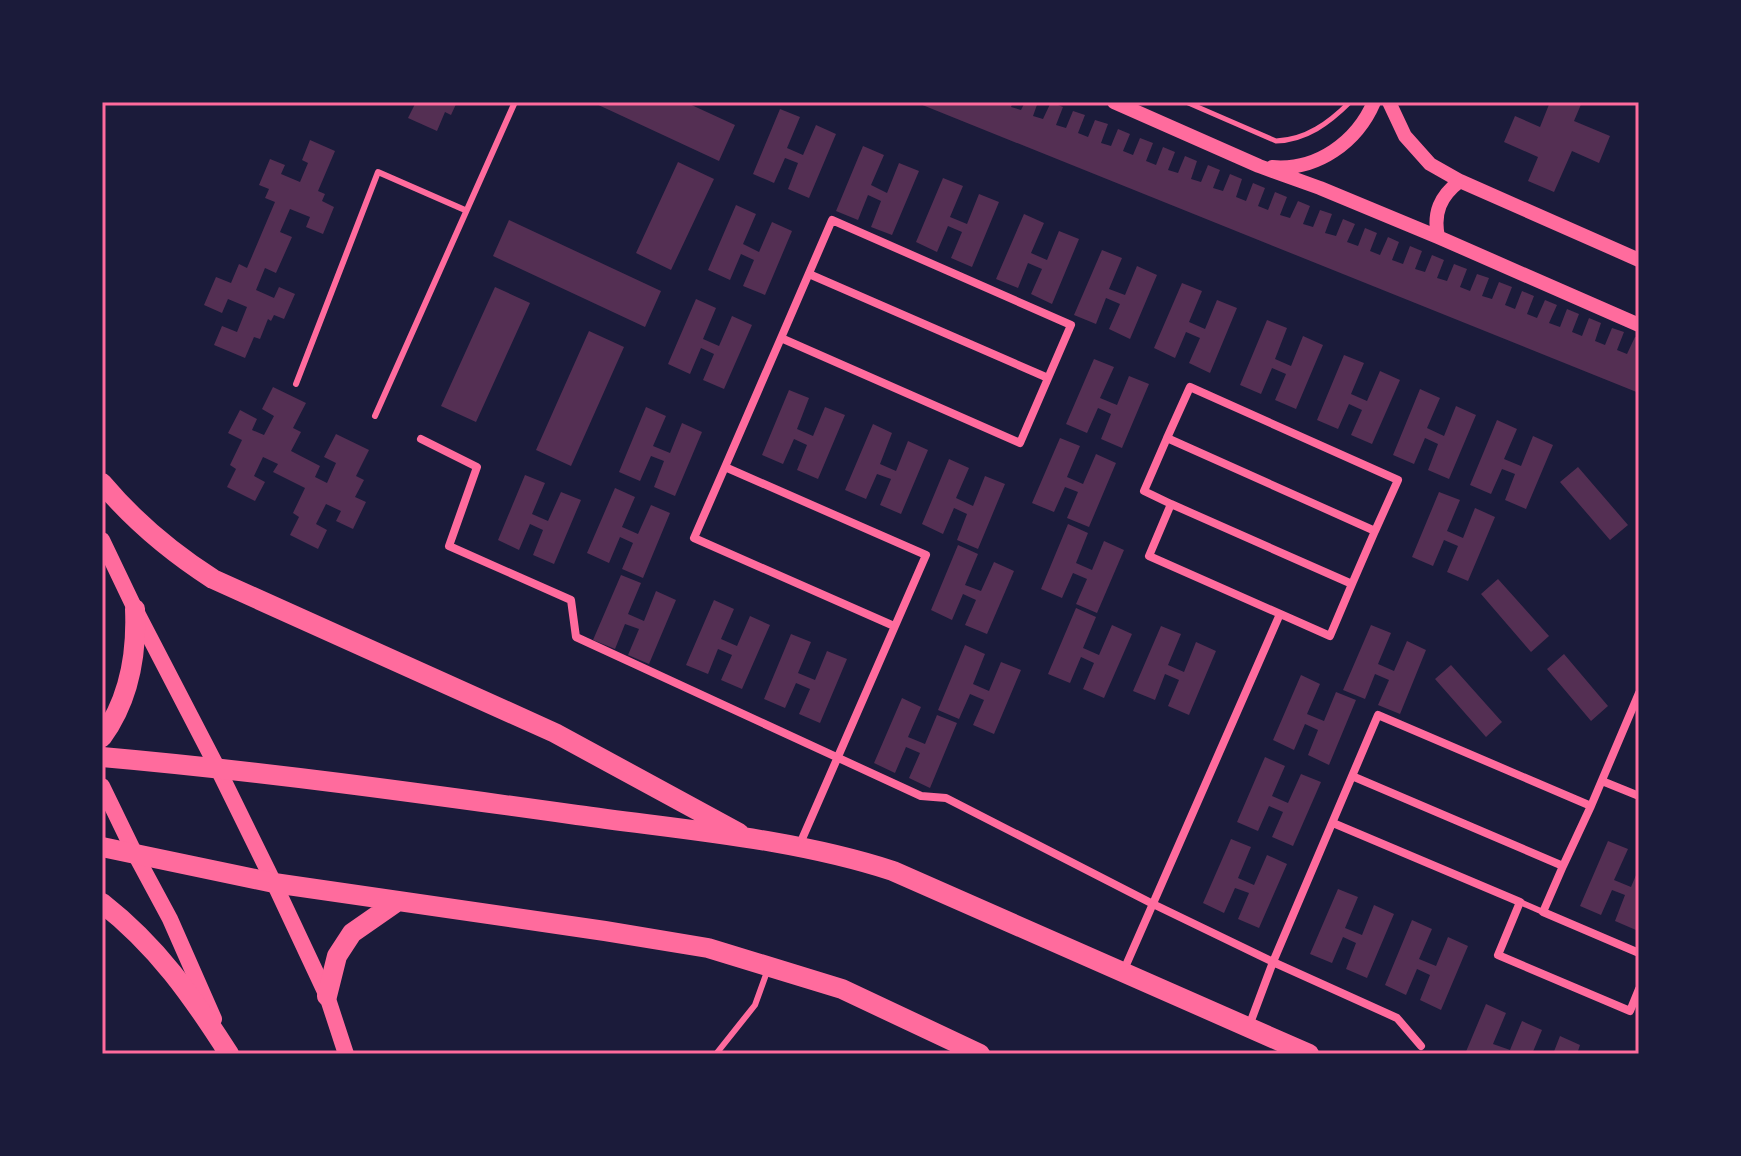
<svg xmlns="http://www.w3.org/2000/svg" width="1741" height="1156" viewBox="0 0 1741 1156" font-family="Merriweather,serif">
<style>
.building{fill:#542f53}
.lines{fill:none;stroke-linecap:round;stroke-linejoin:round}
.path{stroke:#ff6b9d;stroke-width:5}
.service{stroke:#ff6b9d;stroke-width:6}
.minor{stroke:#ff6b9d;stroke-width:8}
.tertiary{stroke:#ff6b9d;stroke-width:14}
.secondary{stroke:#ff6b9d;stroke-width:16}
.primary{stroke:#ff6b9d;stroke-width:20}
.neatline{fill:none;stroke:#ff6b9d;stroke-width:3}
</style>
<rect width="100%" height="100%" fill="#1b1b3a"/>
<path class="building" d="M416,102L426,103L457,102L451,115L445,112L437,131L408,118Z
M592,102H685L735,125L719,161Z
M915,102H1013L1011,107L1021,110L1025,102H1038L1033,116L1043,119L1051,102L1063,107L1056,125L1066,128L1073,111L1085,115L1078,133L1088,137L1095,120L1108,124L1101,143L1111,146L1118,129L1130,134L1123,151L1133,155L1140,138L1153,143L1146,161L1156,165L1163,147L1175,152L1168,170L1178,173L1185,156L1197,161L1191,179L1201,182L1208,165L1220,170L1213,188L1223,191L1230,174L1242,179L1236,197L1246,201L1253,183L1265,188L1258,206L1268,210L1275,192L1287,197L1280,215L1290,218L1298,201L1310,206L1303,224L1313,227L1320,210L1332,214L1325,233L1336,236L1343,219L1355,224L1347,242L1358,246L1365,228L1377,233L1370,251L1380,255L1388,237L1399,242L1392,260L1403,264L1410,246L1422,251L1415,269L1425,272L1432,255L1444,260L1437,278L1447,281L1454,264L1467,269L1460,287L1470,291L1477,274L1489,278L1482,296L1492,299L1499,282L1512,287L1505,305L1515,309L1522,291L1534,296L1527,314L1537,318L1545,300L1557,305L1549,323L1560,327L1567,309L1579,314L1572,332L1582,336L1589,318L1601,323L1595,341L1605,345L1612,328L1624,332L1617,350L1627,354L1635,337L1639,338V393Z
M1550,102H1582L1574,121L1610,136L1599,163L1572,151L1554,192L1528,181L1538,157L1504,142L1515,116L1540,127Z
M780,109L800,117L787,148L803,155L816,125L836,134L809,198L788,189L798,163L785,158L774,183L753,174Z
M310,140L335,151L318,191L325,194L322,201L334,207L323,234L306,227L310,217L290,209L280,232L292,237L276,273L265,268L256,290L274,298L279,287L295,294L284,319L274,315L271,321L268,319L260,339L254,337L245,358L214,345L222,326L237,332L247,307L228,299L222,313L204,305L216,277L231,283L239,264L247,268L275,202L265,198L269,189L259,185L270,159L285,165L281,174L300,182L308,163L302,160Z
M863,146L884,155L871,185L887,193L899,163L919,171L892,235L871,227L881,201L868,195L858,220L836,211Z
M678,162L714,179L671,270L636,253Z
M943,178L963,186L950,217L967,224L979,194L999,202L972,267L951,258L962,232L948,226L937,252L916,242Z
M736,205L756,214L743,244L759,252L772,222L792,231L765,295L743,286L754,260L741,254L730,280L708,270Z
M1024,214L1044,223L1031,253L1047,260L1059,231L1079,239L1052,304L1031,294L1042,269L1028,263L1018,288L996,279Z
M509,220L661,291L645,327L493,256Z
M1102,250L1122,258L1109,289L1125,295L1137,266L1157,275L1130,339L1109,329L1120,304L1106,298L1096,324L1074,315Z
M1182,283L1202,291L1189,322L1205,329L1217,300L1237,308L1210,373L1189,363L1200,338L1186,332L1175,358L1154,348Z
M495,287L530,303L476,422L441,406Z
M696,299L716,308L703,339L719,346L732,316L752,325L724,389L703,380L714,354L701,348L690,374L668,364Z
M1267,320L1287,328L1275,359L1291,366L1303,336L1323,345L1296,409L1275,400L1286,374L1272,368L1261,394L1240,385Z
M589,331L624,347L571,466L536,450Z
M1344,355L1364,363L1351,394L1367,401L1380,371L1400,380L1372,444L1351,435L1362,410L1349,404L1338,429L1317,420Z
M1094,359L1114,367L1100,398L1117,405L1129,376L1149,384L1122,448L1101,439L1111,414L1098,408L1087,433L1066,424Z
M273,387L306,403L293,428L301,432L291,451L320,466L315,477L327,483L336,463L324,457L336,434L369,450L356,476L364,480L355,497L366,502L353,529L336,521L341,511L326,504L316,524L327,530L318,549L290,535L299,517L293,513L305,488L273,472L278,464L263,457L254,476L265,482L255,501L227,487L236,469L230,465L242,440L228,433L240,410L257,419L252,430L264,435L274,416L262,409Z
M1420,389L1440,398L1427,428L1444,436L1456,406L1476,415L1449,479L1428,470L1438,444L1425,438L1414,464L1393,455Z
M789,390L809,398L797,429L813,436L825,407L845,415L818,479L797,470L807,445L794,439L783,464L762,455Z
M646,407L666,416L653,446L670,453L682,423L702,432L675,496L654,487L664,461L651,456L640,481L619,472Z
M1497,420L1517,429L1504,459L1521,466L1533,436L1553,445L1526,509L1505,500L1515,474L1502,469L1491,494L1470,485Z
M873,424L892,433L880,464L896,471L908,441L928,450L901,514L880,505L891,479L877,474L866,499L845,490Z
M1060,438L1080,446L1067,477L1083,484L1096,454L1116,463L1089,527L1067,518L1078,492L1065,487L1054,512L1032,503Z
M949,459L969,468L956,498L973,506L985,476L1005,484L978,549L957,540L967,514L954,508L943,534L922,524Z
M1578,467L1628,525L1610,540L1560,482Z
M525,475L545,483L532,514L548,521L561,492L581,500L554,564L533,555L543,530L530,524L519,550L498,540Z
M615,488L635,497L622,527L638,534L651,505L670,513L643,578L622,569L633,543L620,537L609,563L587,553Z
M1439,492L1460,500L1447,531L1463,538L1475,508L1495,517L1468,581L1447,572L1458,546L1444,540L1433,566L1412,557Z
M1068,524L1088,533L1076,563L1092,570L1104,541L1124,550L1097,613L1076,604L1087,579L1073,573L1062,598L1041,589Z
M958,545L978,554L965,585L981,591L994,562L1014,571L987,634L965,625L976,600L963,594L952,620L931,610Z
M621,575L641,583L628,614L644,621L656,591L676,600L649,664L628,655L639,629L625,624L615,649L593,640Z
M1498,579L1549,636L1531,652L1481,594Z
M714,600L734,609L721,639L737,646L750,616L770,625L742,689L721,680L732,655L718,649L708,674L686,665Z
M1076,608L1096,617L1083,648L1099,655L1112,625L1132,634L1104,698L1083,689L1094,663L1081,657L1070,683L1048,674Z
M1371,625L1391,633L1378,664L1394,671L1407,641L1426,650L1400,714L1378,705L1389,680L1375,674L1365,699L1343,690Z
M1161,626L1181,634L1168,665L1184,672L1196,642L1216,651L1189,715L1168,706L1179,680L1165,674L1155,700L1133,691Z
M791,634L811,642L798,673L815,680L827,651L847,659L820,723L799,714L810,689L796,683L785,708L764,699Z
M965,645L985,654L973,684L989,691L1001,662L1021,670L994,734L973,725L984,700L970,694L959,719L938,710Z
M1564,654L1608,706L1591,721L1547,669Z
M1451,665L1502,722L1486,737L1435,679Z
M1301,675L1320,684L1307,714L1324,721L1336,692L1356,700L1329,765L1308,755L1318,730L1305,724L1294,750L1273,740Z
M902,698L921,707L908,737L925,744L937,715L957,723L930,788L909,778L920,753L906,747L895,773L874,763Z
M1265,757L1285,766L1272,796L1288,803L1301,774L1321,782L1293,846L1272,837L1283,812L1269,806L1258,831L1237,822Z
M1231,839L1251,847L1238,878L1254,885L1267,855L1287,864L1259,928L1238,919L1249,893L1235,888L1224,913L1203,903Z
M1608,841L1628,849L1614,880L1631,887L1639,868V923L1636,930L1615,921L1625,895L1612,890L1601,915L1580,906Z
M1338,889L1358,897L1345,928L1362,935L1374,905L1394,914L1367,978L1346,969L1356,943L1343,937L1332,963L1310,954Z
M1412,920L1432,929L1419,959L1436,966L1448,937L1468,946L1441,1010L1420,1000L1430,975L1417,969L1406,995L1385,985Z
M1486,1004L1506,1013L1493,1044L1510,1050L1522,1021L1542,1030L1532,1054H1465Z
M1560,1036L1580,1045L1577,1054H1553Z"/>
<g class="lines">
<path class="path" d="M1186,102L1276,141C1306,140 1329,123 1350,102"/>
<path class="service" d="M296,384L378,172L465,210
M375,416L515,102
M1520,902L1543,912
M716,1054L755,1005L768,969"/>
<path class="minor" d="M832,220L1071,325L1020,443L781,338Z
M809,274L1048,378
M1167,438L1144,491L1171,504
M421,439L477,467L449,546L571,600L576,637L921,796L946,798L1153,904L1273,962L1397,1018L1421,1046
M725,467L781,338
M1352,584L1330,636L1149,556L1171,504L1352,584L1375,531L1167,438L1190,387L1398,480L1375,531
M1352,776L1563,866L1543,912L1639,953
M1602,781L1639,796
M1333,823L1520,902L1498,955L1630,1011L1639,989
M799,846L926,555L725,467L694,538L894,626
M1563,866L1591,806
M1123,972L1280,614
M1249,1026L1273,962L1378,715L1591,806L1639,693"/>
<path class="tertiary" d="M1114,102L1259,166L1320,188L1438,237L1639,325
M1389,102L1405,136L1430,164L1460,181L1639,260
M1272,167C1317,171 1357,142 1374,102
M1438,237C1433,213 1440,196 1460,181"/>
<path class="secondary" d="M102,540L135,609L217,767L274,883L327,996L346,1054
M102,786L135,854L170,919L214,1019"/>
<path class="primary" d="M102,483C134,521 171,552 213,579L555,733L739,833
M102,737C129,700 137,655 135,609
M102,757C261,771 419,793 577,815C683,830 792,838 893,871L1309,1054
M102,847L274,883L605,931L708,948L842,989L980,1054
M102,903C157,946 192,996 229,1054
M327,996L337,956L352,933L398,901"/>
</g>
<rect width="1741" height="1156" fill="none" stroke="#1b1b3a" stroke-width="208"/>
<rect x="104" y="104" width="1533" height="948" class="neatline"/>
</svg>
